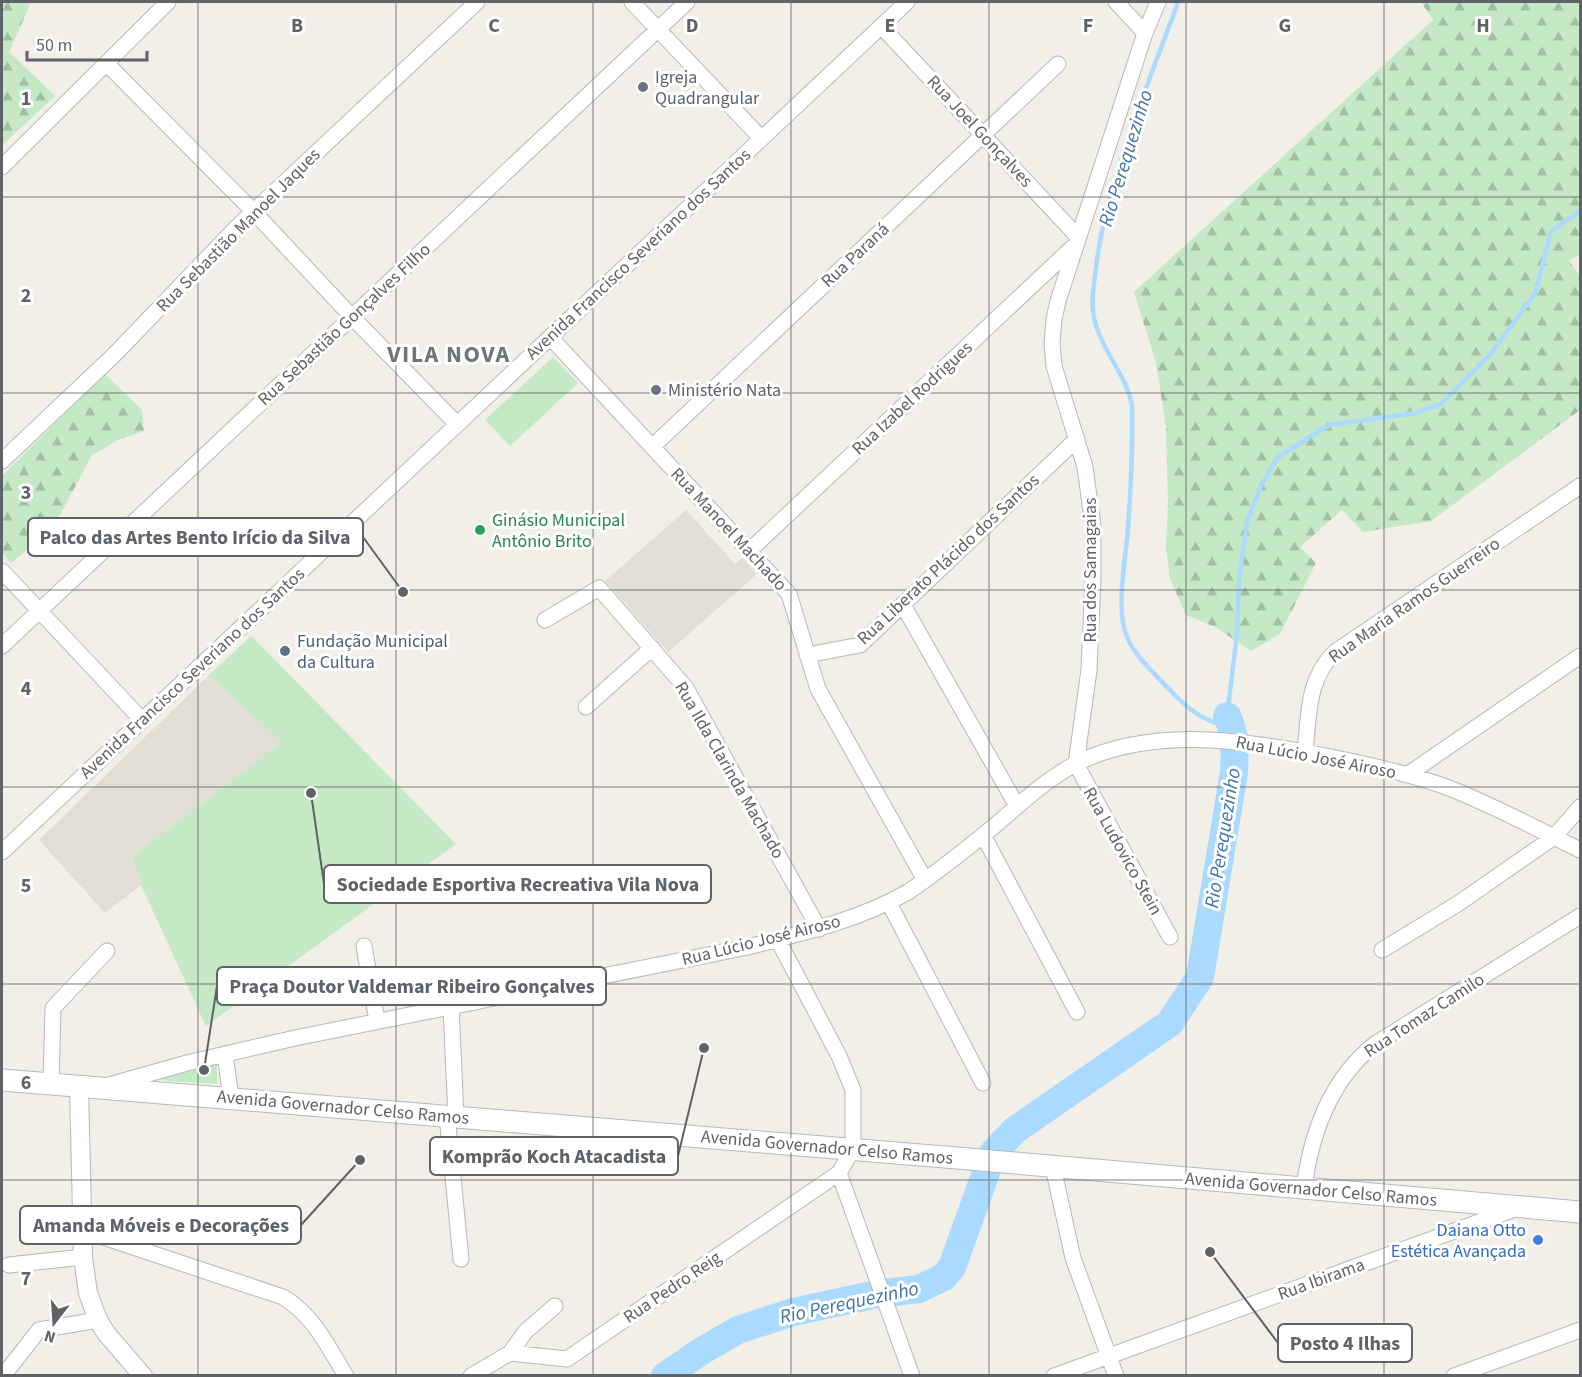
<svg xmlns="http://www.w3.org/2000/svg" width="1582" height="1377" viewBox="0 0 1582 1377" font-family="'Source Sans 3',sans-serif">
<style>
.education{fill:#e1ded6}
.forest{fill:url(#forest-firs)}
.green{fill:#c5e8c5}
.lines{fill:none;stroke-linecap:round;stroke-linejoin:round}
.stream{stroke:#aadaff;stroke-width:4.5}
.river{stroke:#aadaff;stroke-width:28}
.minor-casing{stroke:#b5b8bc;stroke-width:17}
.tertiary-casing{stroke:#b5b8bc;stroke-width:20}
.secondary-casing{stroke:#b6babf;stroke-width:23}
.minor{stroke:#fff;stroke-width:15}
.tertiary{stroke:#fff;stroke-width:18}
.secondary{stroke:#fff;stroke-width:21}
.grid{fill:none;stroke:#5f6368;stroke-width:1.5;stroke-opacity:0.55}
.worship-dot{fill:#6b7280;stroke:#fff;stroke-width:2}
.leisure-dot{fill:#2e9e5b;stroke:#fff;stroke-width:2}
.service-dot{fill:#5c6f8a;stroke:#fff;stroke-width:2}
.shop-dot{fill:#3f7fe0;stroke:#fff;stroke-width:2}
.labels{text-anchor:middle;stroke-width:6;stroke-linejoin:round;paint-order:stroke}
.worship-label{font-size:18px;fill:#5b616d;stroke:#fff;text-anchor:start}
.street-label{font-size:18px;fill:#5f6368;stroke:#fff}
.leisure-label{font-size:18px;fill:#27864d;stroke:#fff;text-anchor:start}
.service-label{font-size:18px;fill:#4e5e75;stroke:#fff;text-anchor:start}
.shop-label{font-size:18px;fill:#366cbe;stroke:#fff;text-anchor:end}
.water-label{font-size:20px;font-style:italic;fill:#4174aa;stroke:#fff}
.district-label{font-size:24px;font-weight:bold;letter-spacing:1.5px;fill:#70757a;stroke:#fff}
.grid-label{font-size:20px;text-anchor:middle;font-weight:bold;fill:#5f6368;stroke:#fff;stroke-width:6;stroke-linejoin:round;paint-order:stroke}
.leader{fill:none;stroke:#5f6368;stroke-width:2}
.callout-dot{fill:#5f6368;stroke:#fff;stroke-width:2}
.callout{fill:#fff;stroke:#5f6368;stroke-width:2}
.callout-label{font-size:20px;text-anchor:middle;font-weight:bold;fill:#5f6368}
</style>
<defs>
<pattern id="forest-firs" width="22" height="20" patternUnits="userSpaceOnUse" patternTransform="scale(1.5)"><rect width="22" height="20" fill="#c5e8c5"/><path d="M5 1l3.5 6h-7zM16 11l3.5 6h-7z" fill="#a3c0a4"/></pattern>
</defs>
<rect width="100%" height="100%" fill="#f1efe8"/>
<path class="education" d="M686,510L735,564L742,558L757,574L668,652L605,581Z
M209,675L282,742L132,857L141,885L105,913L39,840Z"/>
<path class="forest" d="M2,2H31L9,52L55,96L2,145Z
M1421,2H1580V255L1569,260L1580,277V410L1431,521L1363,532L1342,510L1300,547L1316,563L1280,634L1251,651L1215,627L1186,615L1170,579L1166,546L1168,503L1166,427L1156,363L1134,292L1433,20Z
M105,374L142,410L144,431L118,440L92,455L53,528L11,563L2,553V476Z"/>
<path class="green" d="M553,357L578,383L510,446L485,420Z
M251,636L456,844L206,1026L141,885L132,857L282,742L209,675Z
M217,1064V1084L168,1081L159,1078Z"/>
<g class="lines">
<path class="stream" d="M1178,2C1147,89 1108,175 1096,267C1094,284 1090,305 1095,322C1103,352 1126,375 1132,405C1133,445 1131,487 1128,528C1126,559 1115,608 1127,637C1135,656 1153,672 1167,687C1182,703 1196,717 1217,723L1227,716L1237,634L1239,581L1247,522L1261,486L1278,457L1329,425L1415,413L1441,404L1492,352L1535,294L1551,231L1580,211"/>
<path class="river" d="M665,1376L700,1352L738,1330L793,1312L877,1294L919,1289L944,1277L952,1267L993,1153L1015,1130L1170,1023L1200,977L1234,772C1235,751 1236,734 1227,716"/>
<g class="minor-casing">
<path id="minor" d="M632,2L761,138
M1116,2L1145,33
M1158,2L1145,33L1058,301L1054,319L1052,343L1054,366L1085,467L1093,526V577L1089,670L1076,764L1170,937
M881,26L1078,237
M107,64L254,212L352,317L457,424
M2,167L168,2
M550,337L789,594L818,689L925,880
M652,447L1058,64
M2,461L115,354L237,227L477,2
M749,551L1073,247
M2,571L142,720
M903,605L1017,806
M545,620L599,588L686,688L819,929
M2,646L687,2
M807,655L860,645L1077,439
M586,707L652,648
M1305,752C1309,715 1307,679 1335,652L1580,486
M1407,775L1580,656
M983,835L1077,1012
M2,852L907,2
M889,903L983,1083
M364,946L377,1021
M1382,950L1459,903L1554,837L1580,807
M451,1006L456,1117
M225,1054L231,1098
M51,1084L53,1008L107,951
M109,1085L187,1063L295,1038L748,947C803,933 859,920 908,892C939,871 969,847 998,823C1022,802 1048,778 1077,763C1155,725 1250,741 1331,757C1371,765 1411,774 1449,788C1495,806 1537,829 1580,850
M447,1116L461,1259
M1053,1167L1073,1258L1116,1376
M839,1173L912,1376
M1304,1188C1311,1134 1331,1079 1375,1044L1580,916
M82,1230L283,1297C314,1316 327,1345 346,1376
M9,1265L83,1257
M510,1353L526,1331L555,1306
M3,1376L39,1330L98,1320
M471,1376L510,1353L567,1359L839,1173L853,1149V1090L839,1056L778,940
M1054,1376L1515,1209
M1454,1376L1580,1330"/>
</g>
<g class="tertiary-casing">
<path id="tertiary" d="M79,1086L83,1257L88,1293L98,1320L106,1333L143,1376"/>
</g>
<g class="secondary-casing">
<path id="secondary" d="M2,1080L945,1157L1580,1212"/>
</g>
<use href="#minor" class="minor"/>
<use href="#tertiary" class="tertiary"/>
<use href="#secondary" class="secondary"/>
</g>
<path class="grid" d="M198,2V1376M396,2V1376M593,2V1376M791,2V1376M989,2V1376M1186,2V1376M1384,2V1376M2,197H1580M2,393H1580M2,590H1580M2,787H1580M2,984H1580M2,1180H1580"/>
<g class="worship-dot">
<circle cx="643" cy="87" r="6"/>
<circle cx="656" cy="390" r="6"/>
</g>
<circle class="leisure-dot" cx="480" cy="530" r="6"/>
<circle class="service-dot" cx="285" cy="651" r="6"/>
<circle class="shop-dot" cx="1538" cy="1240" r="6"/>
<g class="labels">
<g class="worship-label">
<text x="655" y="83">Igreja<tspan x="655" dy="21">Quadrangular</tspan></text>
<text x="668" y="396">Ministério Nata</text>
</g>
<g class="street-label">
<text transform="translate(980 131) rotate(47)" y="6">Rua Joel Gonçalves</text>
<text transform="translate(238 230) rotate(-45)" y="6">Rua Sebastião Manoel Jaques</text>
<text transform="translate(638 254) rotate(-43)" y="6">Avenida Francisco Severiano dos Santos</text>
<text transform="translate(855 255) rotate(-43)" y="6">Rua Paraná</text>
<text transform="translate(344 324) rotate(-43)" y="6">Rua Sebastião Gonçalves Filho</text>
<text transform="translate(912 398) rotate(-43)" y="6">Rua Izabel Rodrigues</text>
<text transform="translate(729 529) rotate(47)" y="6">Rua Manoel Machado</text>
<text transform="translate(948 559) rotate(-43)" y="6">Rua Liberato Plácido dos Santos</text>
<text transform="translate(1090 570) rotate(-90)" y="6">Rua dos Samagaias</text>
<text transform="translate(1414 600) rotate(-35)" y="6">Rua Maria Ramos Guerreiro</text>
<text transform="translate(192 673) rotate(-43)" y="6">Avenida Francisco Severiano dos Santos</text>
<text transform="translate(1316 757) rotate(11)" y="6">Rua Lúcio José Airoso</text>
<text transform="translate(730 770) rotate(60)" y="6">Rua Ilda Clarinda Machado</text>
<text transform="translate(1123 851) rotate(61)" y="6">Rua Ludovico Stein</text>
<text transform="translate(761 940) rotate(-14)" y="6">Rua Lúcio José Airoso</text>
<text transform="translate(1424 1015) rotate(-33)" y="6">Rua Tomaz Camilo</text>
<text transform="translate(343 1107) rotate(5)" y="6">Avenida Governador Celso Ramos</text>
<text transform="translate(827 1147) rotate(5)" y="6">Avenida Governador Celso Ramos</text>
<text transform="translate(1311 1189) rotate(5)" y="6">Avenida Governador Celso Ramos</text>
<text transform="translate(1321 1279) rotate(-20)" y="6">Rua Ibirama</text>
<text transform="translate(672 1287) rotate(-34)" y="6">Rua Pedro Reig</text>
</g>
<g class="leisure-label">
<text x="492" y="526">Ginásio Municipal<tspan x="492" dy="21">Antônio Brito</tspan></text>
</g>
<g class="service-label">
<text x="297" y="647">Fundação Municipal<tspan x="297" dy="21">da Cultura</tspan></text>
</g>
<g class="shop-label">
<text x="1526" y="1236">Daiana Otto<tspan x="1526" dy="21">Estética Avançada</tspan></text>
</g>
<g class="water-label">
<text transform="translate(1125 158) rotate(-73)" y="7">Rio Perequezinho</text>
<text transform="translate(1222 838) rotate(-81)" y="7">Rio Perequezinho</text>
<text transform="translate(849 1302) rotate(-12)" y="7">Rio Perequezinho</text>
</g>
<g class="district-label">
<text x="449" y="362">VILA NOVA</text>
</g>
</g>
<g class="grid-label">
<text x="297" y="32">B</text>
<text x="494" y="32">C</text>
<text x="692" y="32">D</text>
<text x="890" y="32">E</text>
<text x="1088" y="32">F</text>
<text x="1285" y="32">G</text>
<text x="1483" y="32">H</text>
<text x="26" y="105">1</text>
<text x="26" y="302">2</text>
<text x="26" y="499">3</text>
<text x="26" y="695">4</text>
<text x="26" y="892">5</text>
<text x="26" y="1089">6</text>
<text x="26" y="1285">7</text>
</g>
<path class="leader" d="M403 592L363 537M311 793L324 884M204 1070L217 986M704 1048L678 1156M360 1160L301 1225M1210 1252L1278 1343"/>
<g class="callout-dot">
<circle cx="403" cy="592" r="6"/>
<circle cx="311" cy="793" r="6"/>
<circle cx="204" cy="1070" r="6"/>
<circle cx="704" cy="1048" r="6"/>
<circle cx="360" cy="1160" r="6"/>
<circle cx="1210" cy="1252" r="6"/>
</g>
<g class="callout">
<rect x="28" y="518" width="335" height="38" rx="6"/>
<rect x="324" y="865" width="387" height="38" rx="6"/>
<rect x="217" y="967" width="389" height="38" rx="6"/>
<rect x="430" y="1137" width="248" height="38" rx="6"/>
<rect x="20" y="1206" width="281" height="38" rx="6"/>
<rect x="1278" y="1324" width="134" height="38" rx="6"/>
</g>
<g class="callout-label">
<text x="195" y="544">Palco das Artes Bento Irício da Silva</text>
<text x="518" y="891">Sociedade Esportiva Recreativa Vila Nova</text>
<text x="412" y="993">Praça Doutor Valdemar Ribeiro Gonçalves</text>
<text x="554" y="1163">Komprão Koch Atacadista</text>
<text x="161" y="1232">Amanda Móveis e Decorações</text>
<text x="1345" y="1350">Posto 4 Ilhas</text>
</g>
<rect width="1582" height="1377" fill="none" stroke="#5f6368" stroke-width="6"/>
<g transform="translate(54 1323) rotate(197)" stroke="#ffffff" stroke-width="4.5" paint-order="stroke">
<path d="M0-4.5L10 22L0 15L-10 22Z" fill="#5f6368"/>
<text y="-9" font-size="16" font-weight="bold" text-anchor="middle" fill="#5f6368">N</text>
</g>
<path d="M27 51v9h120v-9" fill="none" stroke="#5f6368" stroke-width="3"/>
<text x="36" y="51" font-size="18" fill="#5f6368" stroke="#ffffff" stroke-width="4.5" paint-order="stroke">50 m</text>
</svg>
